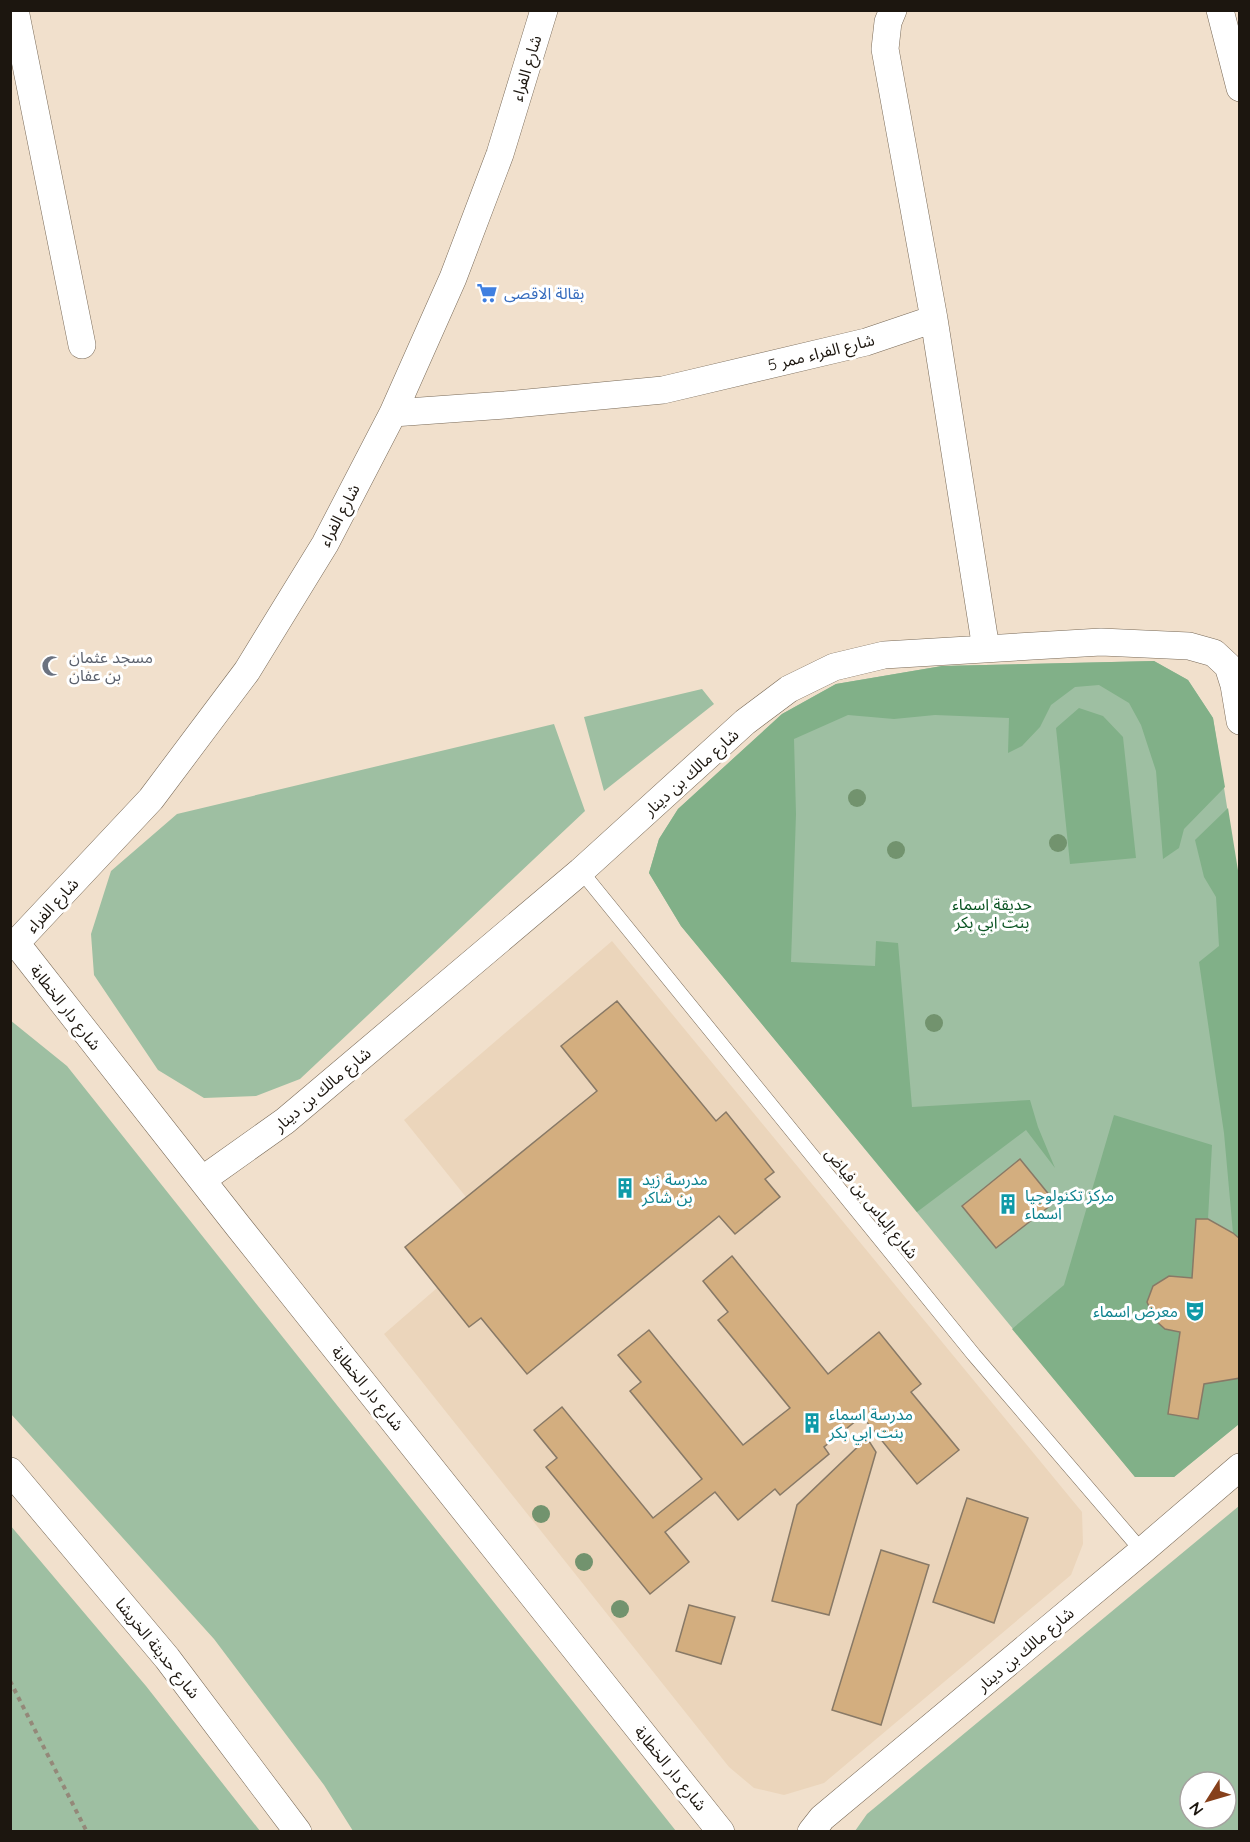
<svg xmlns="http://www.w3.org/2000/svg" width="1250" height="1842" viewBox="0 0 1250 1842" font-family="Quicksand,'Noto Sans Arabic',sans-serif">
<style>
.built{fill:#ebd5bb}
.green{fill:#9ebfa2;fill-rule:evenodd}
.forest{fill:#81b088}
.building{fill:#d3ae7f;stroke:#887966;stroke-width:1.5}
.lines{fill:none;stroke-linecap:round;stroke-linejoin:round}
.lane-casing{stroke:#796a58;stroke-width:15}
.street-casing{stroke:#796a58;stroke-width:28}
.path{stroke:#948879;stroke-width:4;stroke-dasharray:4.5 4.5;stroke-linecap:butt}
.lane{stroke:#fff;stroke-width:14}
.street{stroke:#fff;stroke-width:27}
.tree{fill:#72936e}
.labels{text-anchor:middle;stroke-width:6;stroke-linejoin:round;paint-order:stroke}
.street-label{font-size:16px;fill:#1c160f;stroke:#fff}
.shop-label{font-size:16px;fill:#366cbe;stroke:#fff;text-anchor:start}
.worship-label{font-size:16px;fill:#5b616d;stroke:#fff;text-anchor:start}
.park-label{font-size:16px;fill:#0a5422;stroke:#fff}
.culture-label{font-size:16px;fill:#0d838f;stroke:#fff;text-anchor:start}
</style>
<rect width="100%" height="100%" fill="#f1e0cc"/>
<path class="built" d="M612,941L1082,1512L1083,1544L1071,1575L824,1783L784,1795L754,1788L729,1767L384,1334L437,1288L405,1247L466,1197L404,1120Z"/>
<path class="green" d="M1154,661L1188,680L1213,718L1239,883V1424L1174,1477H1135L681,926L649,873L659,839L678,809L782,714L836,684L942,666Z
M702,689L714,704L604,791L584,717Z
M554,724L585,811L300,1079L256,1096L204,1098L158,1070L94,975L91,934L111,871L177,814Z
M10,1020L67,1066L676,1831H353L324,1785L214,1639L11,1414Z
M1239,1506V1831H855L867,1814ZM1190,1782H1226V1818H1190Z
M10,1525L146,1686L260,1831H11Z"/>
<path class="forest" d="M1154,661L1188,680L1213,718L1225,787L1184,829L1179,848L1163,859L1156,771L1141,725L1129,703L1099,685L1075,687L1051,705L1040,727L1022,746L1008,753L1009,718L935,715L894,719L848,715L794,739L796,814L791,962L875,966L876,941L898,943L912,1107L1030,1100L1038,1127L1055,1168L1026,1130L917,1212L681,926L649,873L659,839L678,809L782,714L836,684L942,666Z
M1079,708L1103,716L1123,737L1136,858L1070,864L1056,728Z
M1228,808L1240,883L1239,1239L1233,1233L1224,1133L1199,962L1219,946L1216,897L1204,877L1195,840Z
M1114,1115L1212,1145L1208,1219H1196L1192,1278C1166,1276 1157,1276 1147,1302C1155,1322 1158,1328 1180,1332L1168,1413L1198,1419L1204,1384L1239,1378V1424L1174,1477H1135L1012,1329L1064,1285Z"/>
<path class="building" d="M617,1001L716,1121L726,1112L774,1172L765,1179L780,1197L735,1234L719,1216L527,1374L481,1318L469,1327L405,1247L597,1091L561,1046Z
M1020,1159L1055,1202L996,1248L962,1206Z
M1196,1219H1208L1233,1233L1240,1239V1378L1204,1384L1198,1419L1168,1414L1180,1332L1165,1329L1155,1320L1147,1302L1153,1286L1169,1276L1192,1278Z
M732,1256L828,1374L879,1332L921,1384L911,1392L959,1450L917,1484L862,1416L824,1447L829,1454L780,1495L775,1489L738,1520L715,1492L665,1532L689,1562L650,1594L546,1467L557,1458L534,1430L562,1407L653,1518L702,1479L630,1391L641,1382L618,1355L649,1330L743,1445L790,1408L718,1320L728,1312L703,1281Z
M867,1438L876,1452L829,1615L772,1601L797,1505Z
M967,1498L1028,1518L994,1623L933,1602Z
M881,1550L929,1565L881,1725L832,1710Z
M689,1605L735,1617L721,1664L676,1651Z"/>
<g class="lines">
<g class="lane-casing">
<path id="lane" d="M581,871L974,1355L1142,1551"/>
</g>
<g class="street-casing">
<path id="street" d="M15,10L82,345
M1220,10L1240,88
M934,319L986,649
M393,413L505,405L663,390L866,342L934,319L885,49L888,22L893,10
M16,943L238,1226L721,1832
M10,947L16,943L151,799L247,671L325,544L393,413L453,278L500,154L544,10
M202,1180L285,1121L581,871L745,722L789,689L834,667L884,655L1101,642L1189,646L1214,653L1228,666L1234,685L1240,721
M10,1471L167,1658L298,1832
M811,1832L822,1818L1142,1551L1240,1467"/>
</g>
<path class="path" d="M10,1681L87,1832"/>
<use href="#lane" class="lane"/>
<use href="#street" class="street"/>
</g>
<g class="tree">
<circle cx="857" cy="798" r="9"/>
<circle cx="1058" cy="843" r="9"/>
<circle cx="896" cy="850" r="9"/>
<circle cx="934" cy="1023" r="9"/>
<circle cx="541" cy="1514" r="9"/>
<circle cx="584" cy="1562" r="9"/>
<circle cx="620" cy="1609" r="9"/>
</g>
<defs>
<g id="supermarket-bare" transform="scale(1.62)"><path d="M-6-5.5h2.5l.6 2H6L4.5 2H-2.5L-4.4-4H-6ZM-1.5 3.2a1.3 1.3 0 1 0 .1 0ZM3 3.2a1.3 1.3 0 1 0 .1 0Z" fill="#3f7fe0" stroke="#fff" stroke-width="2.5" paint-order="stroke"/></g>
<g id="mosque-bare" transform="scale(1.62)"><path d="M3.5-4.9A6 6 0 1 0 3.5 4.9A5 5 0 1 1 3.5-4.9Z" fill="#6b7280" stroke="#fff" stroke-width="2.5" paint-order="stroke"/></g>
<g id="building-bare" transform="scale(1.62)"><path d="M-4-6H4V6H1V3H-1V6H-4ZM-2.5-4.3h1.7v1.8h-1.7ZM.8-4.3h1.7v1.8H.8ZM-2.5-1h1.7V.8h-1.7ZM.8-1h1.7V.8H.8Z" fill="#0f9aa8" stroke="#fff" stroke-width="2.5" paint-order="stroke"/></g>
<g id="theatre-bare" transform="scale(1.62)"><path d="M-5-5.5Q0-4 5-5.5V0Q5 5 0 6Q-5 5-5 0ZM-3.3-2.5H-1v1.5H-3.3ZM1-2.5H3.3v1.5H1ZM-2.8 1Q0 5.5 2.8 1Z" fill="#0f9aa8" stroke="#fff" stroke-width="2.5" paint-order="stroke"/></g>
</defs>
<g fill-rule="evenodd">
<use href="#supermarket-bare" x="487" y="293"/>
<use href="#mosque-bare" x="52" y="666"/>
<use href="#building-bare" x="625" y="1188"/>
<use href="#building-bare" x="1008" y="1204"/>
<use href="#theatre-bare" x="1195" y="1311"/>
<use href="#building-bare" x="812" y="1423"/>
</g>
<g class="labels">
<g class="street-label">
<text transform="translate(526 68) rotate(-73)" y="6">شارع الفراء</text>
<text transform="translate(821 352) rotate(-14)" y="6">شارع الفراء ممر 5</text>
<text transform="translate(339 515) rotate(-62)" y="6">شارع الفراء</text>
<text transform="translate(691 772) rotate(-42)" y="6">شارع مالك بن دينار</text>
<text transform="translate(52 905) rotate(-47)" y="6">شارع الفراء</text>
<text transform="translate(66 1007) rotate(52)" y="6">شارع دار الخطابة</text>
<text transform="translate(322 1089) rotate(-40)" y="6">شارع مالك بن دينار</text>
<text transform="translate(872 1203) rotate(51)" y="6">شارع إلياس بن فياض</text>
<text transform="translate(368 1388) rotate(51)" y="6">شارع دار الخطابة</text>
<text transform="translate(158 1648) rotate(51)" y="6">شارع حديثة الخريشا</text>
<text transform="translate(1025 1649) rotate(-40)" y="6">شارع مالك بن دينار</text>
<text transform="translate(671 1768) rotate(51)" y="6">شارع دار الخطابة</text>
</g>
<g class="shop-label">
<text x="504" y="299">بقالة الاقصى</text>
</g>
<g class="worship-label">
<text x="69" y="663">مسجد عثمان<tspan x="69" dy="18">بن عفان</tspan></text>
</g>
<g class="park-label">
<text x="992" y="910">حديقة اسماء<tspan x="992" dy="18">بنت ابي بكر</tspan></text>
</g>
<g class="culture-label">
<text x="642" y="1185">مدرسة زيد<tspan x="642" dy="18">بن شاكر</tspan></text>
<text x="1025" y="1201">مركز تكنولوجيا<tspan x="1025" dy="18">اسماء</tspan></text>
<text x="1178" y="1317" text-anchor="end">معرض اسماء</text>
<text x="829" y="1420">مدرسة اسماء<tspan x="829" dy="18">بنت ابي بكر</tspan></text>
</g>
</g>
<rect width="1250" height="1842" fill="none" stroke="#1c160f" stroke-width="24"/>
<g transform="translate(1208 1800) rotate(233)"><circle r="28" fill="#ffffff" stroke="#a4a29f" stroke-width="1.5"/>
<path d="M0-4.5L10 22L0 15L-10 22Z" fill="#86401b"/>
<text y="-9" font-size="16" font-weight="bold" text-anchor="middle" fill="#1c160f">N</text>
</g>
</svg>
